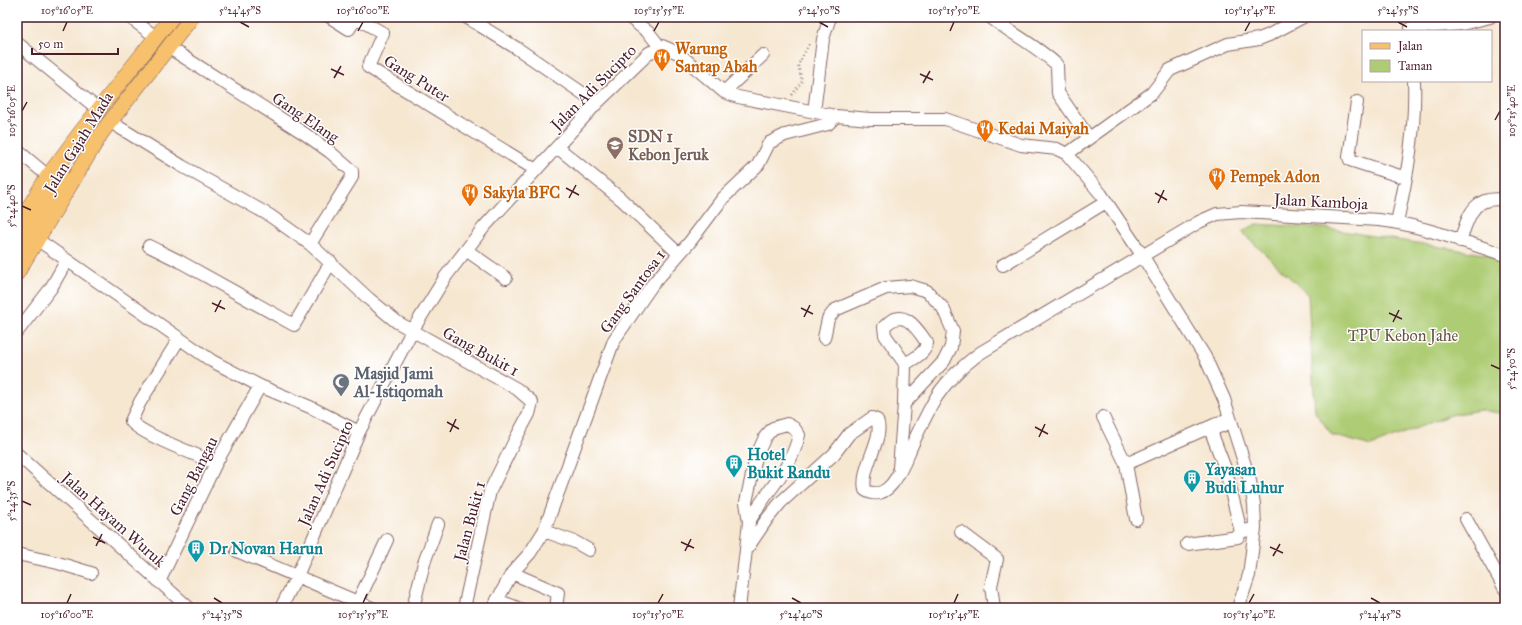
<svg xmlns="http://www.w3.org/2000/svg" width="1522" height="625" viewBox="0 0 1522 625" font-family="'IM FELL Great Primer',serif">
<style>
.green{fill:#adcc73;stroke:#7c764f}
.lines{fill:none;stroke-linecap:round;stroke-linejoin:round}
.minor-casing{stroke:#866565;stroke-width:14}
.major-casing{stroke:#866565;stroke-width:16}
.path{stroke:#866565;stroke-width:2;stroke-dasharray:1 3;stroke-linecap:butt}
.minor{stroke:#fff;stroke-width:12}
.major{stroke:#f7c06c;stroke-width:15}
.ticks{fill:none;stroke:#4a1f2b;stroke-width:1.5}
.labels{text-anchor:middle;stroke-width:3;stroke-linejoin:round;paint-order:stroke}
.food-label{font-size:16px;font-weight:bold;fill:#c56008;stroke:#fff;text-anchor:start}
.street-label{font-size:16px;fill:#4a1f2b;stroke:#fff}
.education-label{font-size:16px;font-weight:bold;fill:#785e54;stroke:#fff;text-anchor:start}
.park-label{font-size:16px;fill:#685341;stroke:#fff}
.worship-label{font-size:16px;font-weight:bold;fill:#5b616d;stroke:#fff;text-anchor:start}
.culture-label{font-size:16px;font-weight:bold;fill:#0d838f;stroke:#fff;text-anchor:start}
.neatline{fill:none;stroke:#4a1f2b;stroke-width:1.5}
.ticks-label{font-size:10px;text-anchor:middle;fill:#4a1f2b}
</style>
<rect width="100%" height="100%" fill="#fff"/>
<filter id="ink" filterUnits="userSpaceOnUse"><feTurbulence type="fractalNoise" baseFrequency=".025" numOctaves="2"/><feDisplacementMap in="SourceGraphic" scale="8" xChannelSelector="R" yChannelSelector="G"/><feConvolveMatrix kernelMatrix="1 2 1 2 8 2 1 2 1" color-interpolation-filters="sRGB"/></filter>
<filter id="wash" filterUnits="userSpaceOnUse"><feTurbulence type="fractalNoise" baseFrequency=".012" numOctaves="4" result="noise"/><feDisplacementMap in="SourceGraphic" scale="16" xChannelSelector="R" yChannelSelector="G"/><feGaussianBlur stdDeviation="0.9" result="paint"/><feColorMatrix in="noise" values="0 0 0 0 0 0 0 0 0 0 0 0 0 0 0 0 0 1.4 0 .05"/><feComposite in="paint" operator="in"/></filter>
<g filter="url(#wash)">
<rect width="100%" height="100%" fill="#f6e7d1"/>
<path class="green" d="M1256,224L1324,228L1490,255L1505,261V414L1481,410L1450,415L1371,446L1332,435L1315,412L1308,295L1242,232Z"/>
</g>
<g filter="url(#ink)">
<g class="lines">
<g class="minor-casing">
<path id="minor" d="M129,17L156,37
M330,17L349,29L356,18L383,33L368,67L536,170
M466,17L518,49L597,103
M629,17L649,33L660,47
M990,17C1012,34 1037,46 1057,65L1058,93L1089,138
M1411,28L1462,24L1490,17
M17,43L98,109
M168,47L305,134L330,152L352,171V177L310,244
M724,92L763,55
M1357,102L1349,157L1350,160L1406,178
M814,112L823,39L830,17
M109,121L182,166L269,215L310,244L369,299L397,322L517,389L532,402L529,414L516,438L490,491L464,608
M557,147L621,199L679,254
M17,150L48,176
M1067,154L1152,93L1170,70L1228,44L1259,39L1269,35L1303,17
M1397,222C1407,177 1416,128 1414,81
M38,240L212,361L260,386L310,407L359,432
M1460,241C1469,215 1473,195 1505,200
M149,246L179,261L294,325L331,262
M466,250L506,278
M1003,265L1106,202
M17,332L51,288L67,260
M824,338L828,319L835,310L886,288L910,286L927,291L943,308L953,331L951,347L944,361L904,404
M179,339L140,402L131,421C140,434 199,456 216,463
M1103,417L1126,464
M1222,426L1215,428L1212,434L1226,471L1241,532
M17,454L189,608
M899,468L904,404L905,364L885,335L884,327C903,306 916,327 927,343C925,354 913,359 905,364
M1136,519L1126,464L1230,418
M1466,519L1505,589
M544,531L575,542L589,550
M961,532L997,559L991,586L994,608
M1187,544L1238,537L1241,532L1248,530
M746,549L749,522L746,502L756,457L765,437L773,428L787,424L794,428L799,435C790,473 766,490 749,522
M237,551L372,608
M17,554L58,563L91,573
M512,573L558,593L556,608
M159,582L216,463L260,386
M497,600L518,608
M281,608L297,576L359,432L412,331L446,276L484,227L597,103L649,53L662,46L678,53L724,92L738,97L836,116L870,119H945L1021,145L1057,149L1067,154L1101,194L1142,255L1205,357L1224,399L1250,481L1254,504L1255,528L1249,575L1238,608
M355,608L387,540
M413,608L424,563L438,524
M493,608L512,573L530,553L544,531L614,340L652,285L689,243L723,198L758,165L769,143L785,135L828,124L836,116
M739,608L746,550L767,519L781,502L834,454L849,434L872,418L877,420C885,438 860,467 865,490C891,506 905,460 913,443C920,428 928,411 937,396C949,378 963,366 980,353L1199,222L1217,214L1241,212L1379,220C1422,225 1464,242 1505,255"/>
</g>
<g class="major-casing">
<path id="major" d="M17,227L48,176L80,133L172,17
M17,249L59,181L63,158
M17,273L102,132L192,17"/>
</g>
<path class="path" d="M792,95L802,81L798,65L809,44"/>
<use href="#minor" class="minor"/>
<use href="#major" class="major"/>
</g>
</g>
<path class="ticks" d="M240,22L249,27M819,22L828,27M1398,22L1407,27M63,31L67,22M358,31L363,22M654,31L659,22M950,31L954,22M1245,31L1250,22M331,69L344,75M920,74L933,80M334,78L341,66M923,83L930,71M22,111L27,102M1495,120L1500,111M566,188L579,195M1155,193L1167,200M569,198L576,185M1158,203L1164,190M22,206L31,210M212,303L225,309M801,308L813,314M215,312L221,300M1389,313L1402,319M804,317L810,305M1393,322L1399,310M1491,365L1500,369M447,422L459,429M1035,427L1048,434M450,432L456,419M1039,437L1045,424M22,501L31,505M93,537L105,543M681,542L694,548M96,546L102,534M1270,547L1283,553M685,551L691,539M1273,556L1280,544M214,598L222,603M792,598L801,603M1371,598L1380,603M67,603L71,594M363,603L367,594M658,603L663,594M954,603L958,594M1249,603L1254,594"/>
<defs>
<g id="restaurant-pin" transform="scale(0.9)"><path d="M0 17L-7.5 6A9.5 9.5 0 1 1 7.5 6Z" fill="#e8710a" stroke="#fff"/><path d="M-5-6h1v4h1v-4h1v4h1v-4h1v5L-1.5 .5V6h-2V.5L-5-1ZM5-6V6H3V1.5H1.5Q1.5-4 5-6Z" fill="#fff"/></g>
<g id="school-pin" transform="scale(0.9)"><path d="M0 17L-7.5 6A9.5 9.5 0 1 1 7.5 6Z" fill="#8d6e63" stroke="#fff"/><path d="M0-5L7-2L0 1L-7-2ZM-4 1L0 2.5L4 1V4Q0 6-4 4Z" fill="#fff"/></g>
<g id="mosque-pin" transform="scale(0.9)"><path d="M0 17L-7.5 6A9.5 9.5 0 1 1 7.5 6Z" fill="#6b7280" stroke="#fff"/><path d="M3.5-4.9A6 6 0 1 0 3.5 4.9A5 5 0 1 1 3.5-4.9Z" fill="#fff"/></g>
<g id="building-pin" transform="scale(0.9)"><path d="M0 17L-7.5 6A9.5 9.5 0 1 1 7.5 6Z" fill="#0f9aa8" stroke="#fff"/><path d="M-4-6H4V6H1V3H-1V6H-4ZM-2.5-4.3h1.7v1.8h-1.7ZM.8-4.3h1.7v1.8H.8ZM-2.5-1h1.7V.8h-1.7ZM.8-1h1.7V.8H.8Z" fill="#fff"/></g>
</defs>
<g fill-rule="evenodd">
<use href="#restaurant-pin" x="662" y="57"/>
<use href="#restaurant-pin" x="985" y="128"/>
<use href="#school-pin" x="615" y="145"/>
<use href="#restaurant-pin" x="1217" y="176"/>
<use href="#restaurant-pin" x="470" y="192"/>
<use href="#mosque-pin" x="341" y="382"/>
<use href="#building-pin" x="734" y="463"/>
<use href="#building-pin" x="1192" y="478"/>
<use href="#building-pin" x="196" y="548"/>
</g>
<g class="labels">
<g class="food-label">
<text x="675" y="54">Warung<tspan x="675" dy="18">Santap Abah</tspan></text>
<text x="998" y="134">Kedai Maiyah</text>
<text x="1230" y="182">Pempek Adon</text>
<text x="483" y="198">Sakyla BFC</text>
</g>
<g class="street-label">
<text transform="translate(417 78) rotate(32)" y="6">Gang Puter</text>
<text transform="translate(593 87) rotate(-45)" y="6">Jalan Adi Sucipto</text>
<text transform="translate(306 117) rotate(34)" y="6">Gang Elang</text>
<text transform="translate(78 142) rotate(-58)" y="6">Jalan Gajah Mada</text>
<text transform="translate(1321 201) rotate(3)" y="6">Jalan Kamboja</text>
<text transform="translate(632 291) rotate(-54)" y="6">Gang Santosa 1</text>
<text transform="translate(481 351) rotate(29)" y="6">Gang Bukit 1</text>
<text transform="translate(325 473) rotate(-66)" y="6">Jalan Adi Sucipto</text>
<text transform="translate(193 476) rotate(-63)" y="6">Gang Bangau</text>
<text transform="translate(114 519) rotate(42)" y="6">Jalan Hayam Wuruk</text>
<text transform="translate(469 521) rotate(-75)" y="6">Jalan Bukit 1</text>
</g>
<g class="education-label">
<text x="628" y="142">SDN 1<tspan x="628" dy="18">Kebon Jeruk</tspan></text>
</g>
<g class="park-label">
<text x="1403" y="341">TPU Kebon Jahe</text>
</g>
<g class="worship-label">
<text x="354" y="379">Masjid Jami<tspan x="354" dy="18">Al-Istiqomah</tspan></text>
</g>
<g class="culture-label">
<text x="747" y="460">Hotel<tspan x="747" dy="18">Bukit Randu</tspan></text>
<text x="1205" y="475">Yayasan<tspan x="1205" dy="18">Budi Luhur</tspan></text>
<text x="209" y="554">Dr Novan Harun</text>
</g>
</g>
<rect width="1522" height="625" fill="none" stroke="#fff" stroke-width="44"/>
<rect x="1362" y="30" width="130" height="52" fill="#ffffff" stroke="#b7a5aa"/>
<rect x="1370" y="43" width="20" height="6" fill="#f7c06c" stroke="#b7a5aa"/>
<text x="1398" y="50" font-size="12" fill="#4a1f2b">Jalan</text>
<rect x="1370" y="60" width="20" height="12" fill="#adcc73" stroke="#b7a5aa"/>
<text x="1398" y="70" font-size="12" fill="#4a1f2b">Taman</text>
<path d="M32 48v6h86v-6" fill="none" stroke="#4a1f2b" stroke-width="2"/>
<text x="38" y="48" font-size="12" fill="#4a1f2b" stroke="#ffffff" stroke-width="3" paint-order="stroke">50 m</text>
<rect x="22" y="22" width="1478" height="581" class="neatline"/>
<g class="ticks-label">
<text x="67" y="14">105°16'05"E</text>
<text x="240" y="14">5°24'45"S</text>
<text x="363" y="14">105°16'00"E</text>
<text x="659" y="14">105°15'55"E</text>
<text x="819" y="14">5°24'50"S</text>
<text x="954" y="14">105°15'50"E</text>
<text x="1250" y="14">105°15'45"E</text>
<text x="1398" y="14">5°24'55"S</text>
<text transform="translate(11 111) rotate(-90)" y="4">105°16'05"E</text>
<text transform="translate(1511 111) rotate(-90)" y="4">105°15'40"E</text>
<text transform="translate(11 206) rotate(-90)" y="4">5°24'40"S</text>
<text transform="translate(1511 369) rotate(-90)" y="4">5°24'50"S</text>
<text transform="translate(11 501) rotate(-90)" y="4">5°24'35"S</text>
<text x="67" y="618">105°16'00"E</text>
<text x="222" y="618">5°24'35"S</text>
<text x="363" y="618">105°15'55"E</text>
<text x="658" y="618">105°15'50"E</text>
<text x="801" y="618">5°24'40"S</text>
<text x="954" y="618">105°15'45"E</text>
<text x="1249" y="618">105°15'40"E</text>
<text x="1380" y="618">5°24'45"S</text>
</g>
</svg>
